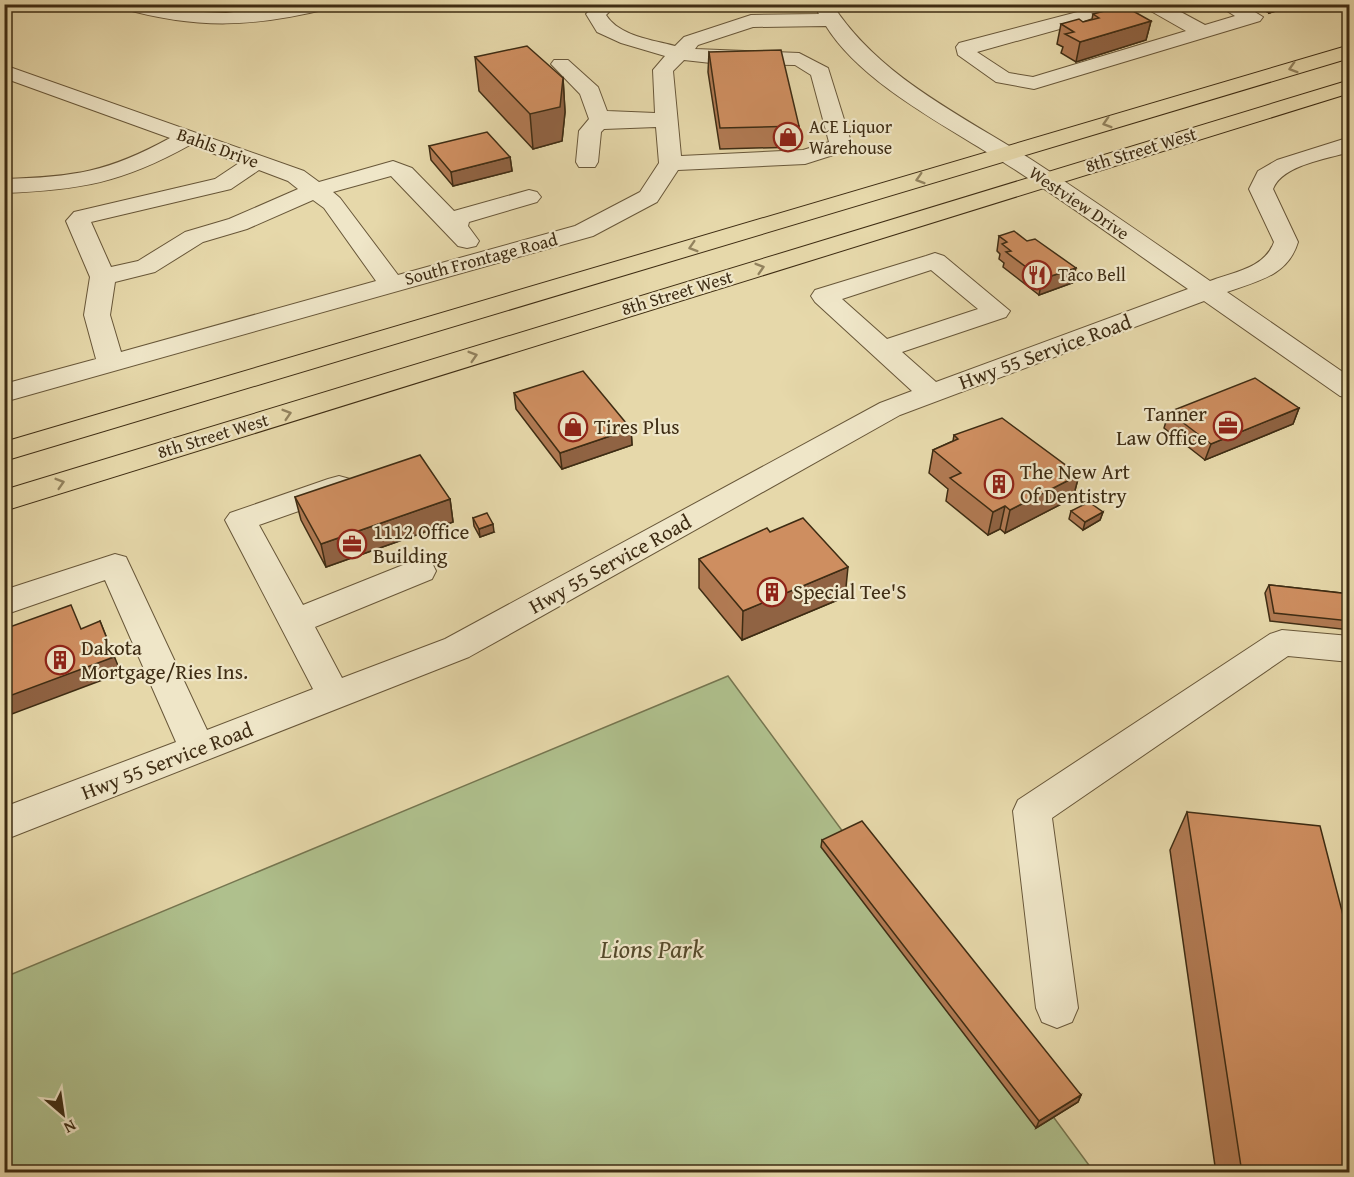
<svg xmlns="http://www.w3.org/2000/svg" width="1354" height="1177" viewBox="0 0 1354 1177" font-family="'Gentium Book Plus',serif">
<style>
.green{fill:#afc08d;stroke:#767650;stroke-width:1.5}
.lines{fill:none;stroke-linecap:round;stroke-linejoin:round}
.minor-casing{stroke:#685739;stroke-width:2}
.highway-casing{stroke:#3e2c13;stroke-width:2}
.minor{fill:#efe6c8;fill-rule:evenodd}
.highway{fill:#e6d8aa;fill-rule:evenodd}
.wall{fill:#b17a53;stroke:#3e2c13;stroke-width:1.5}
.shaded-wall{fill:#906343;stroke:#3e2c13;stroke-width:1.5}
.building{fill:#ce8e60;stroke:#3e2c13;stroke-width:1.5}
.oneway{stroke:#92825e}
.labels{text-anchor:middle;stroke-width:4.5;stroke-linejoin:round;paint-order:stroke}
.far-poi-label{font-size:18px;fill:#3e2c13;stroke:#efe6c8;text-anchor:start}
.far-street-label{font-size:18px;fill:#3e2c13;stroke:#efe6c8}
.street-label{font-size:21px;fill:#3e2c13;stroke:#efe6c8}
.poi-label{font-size:21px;fill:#3e2c13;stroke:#efe6c8;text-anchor:start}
.near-park-label{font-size:26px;font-style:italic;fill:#554a2b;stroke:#efe6c8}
</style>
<rect width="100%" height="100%" fill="#e6d8aa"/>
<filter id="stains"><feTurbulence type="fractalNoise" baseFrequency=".00333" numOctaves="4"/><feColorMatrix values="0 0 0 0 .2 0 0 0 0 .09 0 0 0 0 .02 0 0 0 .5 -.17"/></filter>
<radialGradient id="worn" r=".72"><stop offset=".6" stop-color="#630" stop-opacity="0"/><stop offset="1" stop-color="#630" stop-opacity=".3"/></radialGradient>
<path class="green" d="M728,676L1094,1172H5V977Z"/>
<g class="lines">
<g class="minor-casing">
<path id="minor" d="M119,4H151L180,11L226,13L294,4H333L331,8C254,27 198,30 121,8Z
M596,4H617L606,15C619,36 653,40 675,46L684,37L751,15L819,14L813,4H832C879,77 961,115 1032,160C1092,199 1151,240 1210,281C1234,272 1265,268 1274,242L1249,189L1258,171L1277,160L1350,137V152C1327,159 1282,165 1273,189L1298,242C1288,276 1257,281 1227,292L1350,377V398L1340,396L1204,301L900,415L469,657L4,840V807L176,742L105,580L4,615V590L115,554L126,557L207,730L313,689L225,520L230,513L328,479L339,476L350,479L354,486L350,493L259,525L303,605L408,563L420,560L432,563L436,571L432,579L315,627L342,678L445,639L880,403L912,391L815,302L811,296L815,290L926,256L935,253L944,256L1010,311L1006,317L902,352L936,382L1188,289C1130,249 1073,207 1014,169C956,131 863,86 826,26L753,27L698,45L695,49L799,53L828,68L852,145L849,150L805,164L678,170L657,202L593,236L4,402V384L96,359L84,315L90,277L66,221L74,212L215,179L239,163L190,145C122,183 80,190 4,193V179C74,177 108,172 170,138L4,78V65L304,171L319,182L393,161L412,168L454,211L529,190L537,192L541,197L537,202L469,222L468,226L479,241L476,246L467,248L458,246L391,176L333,192L340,198L398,275L575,226L640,192L659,163L656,127L604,129L601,132L598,162L595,167H579L576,162L579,131L589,119L580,94L551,64L554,60H568L598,87L607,111L655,113L653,70L665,56L621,43L597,32L586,14ZM684,60L720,64L795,65L811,75L829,142L803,150L681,156L673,71ZM259,170L288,181L298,189L229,219L185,232L138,261L111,267L91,222L231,189ZM313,200L324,208L376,281L121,352L110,315L115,282L155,272L203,242L247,229ZM931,270L978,309L887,339L842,299Z
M1108,4H1166L1205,25L1235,16L1216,4H1242L1263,17L1260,21L1034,89L996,82L958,55L956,47L959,43ZM1142,6L1186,31L1033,77L1009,73L977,52Z
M1282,630L1350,636V662L1288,656L1052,818L1078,1008L1072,1022L1057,1028L1042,1022L1036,1008L1013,811L1018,800L1270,634Z"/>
</g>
<g class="highway-casing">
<path id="highway" d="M1350,45V58L4,461V442Z
M1350,80V93L4,511V490Z"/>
</g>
<use href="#minor" class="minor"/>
<use href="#highway" class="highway"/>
</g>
<path class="wall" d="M1255,4H1299L1269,13L1255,5Z
M1093,14L1151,21L1146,40L1076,62L1061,53L1063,47L1057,44L1061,24L1083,22L1092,19Z
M709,52L799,126L798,147L720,149L708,72Z
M475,57L563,78L565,112L562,141L533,149L479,91Z
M429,146L510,157L512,171L453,186L431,160Z
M999,236L1072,283L1039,295L1003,267L1004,263L999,259L1000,254L997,251Z
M514,393L631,429L632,445L562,469L516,409Z
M1299,408L1293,424L1205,460L1164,428L1169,412Z
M954,435L1079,475L1073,498L1005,533L1000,529L988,535L946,501L948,489L929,473L933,450L953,441Z
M295,497L450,499L453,522L326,567L301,520Z
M1071,511L1103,512L1100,520L1083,530L1069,519Z
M473,518L494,532L480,537L474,526Z
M770,532L845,597L742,640L699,588V559Z
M1269,585L1350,594V630L1270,621L1265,593Z
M1187,812L1350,1173H1216L1170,850Z
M822,840L1081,1095L1078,1102L1036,1128L821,847Z"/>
<path class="shaded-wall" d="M1272,4H1299L1269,13Z
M1151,21L1146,40L1076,62L1080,42Z
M563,78L565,112L562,141L533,149L530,114Z
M510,157L512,171L453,186L451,172Z
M1076,268L1072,283L1039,295L1042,279Z
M1299,408L1293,424L1205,460L1211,444Z
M631,429L632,445L562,469L560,453Z
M1079,475L1073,498L1005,533L1010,510Z
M450,499L453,522L326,567L321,544Z
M1005,506L1000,529L988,535L993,512Z
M1103,512L1100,520L1083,530L1085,522Z
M493,524L494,532L480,537L479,529Z
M848,567L845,597L742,640L743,611Z
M100,621L121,673L4,717V698Z
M1081,1095L1078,1102L1036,1128L1039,1121Z"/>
<path class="building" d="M1124,6L1151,21L1080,42L1065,34L1074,32L1061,24L1079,19L1083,22L1099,18L1093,14Z
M527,46L563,78L560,107L530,114L475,57Z
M781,50L799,126L720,128L709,52Z
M487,132L510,157L451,172L429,146Z
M1014,231L1027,241L1035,239L1076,268L1042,279L1006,252L1011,251L1002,244L1007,242L999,236Z
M583,371L631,429L560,453L514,393Z
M1255,378L1299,408L1211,444L1169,412Z
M1002,418L1079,475L1010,510L1005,506L993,512L950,478L961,473L933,450L958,439L954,435Z
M420,455L450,499L321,544L295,497Z
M1089,502L1103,512L1085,522L1071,511Z
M487,513L493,524L479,529L473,518Z
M803,518L848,567L743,611L699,559L767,528L770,532Z
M1269,585L1350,594V621L1274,613Z
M71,605L81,629L100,621L114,657L4,698V629Z
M1187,812L1320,826L1350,942V1173H1242Z
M862,821L1081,1095L1039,1121L822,840Z"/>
<defs><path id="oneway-chevron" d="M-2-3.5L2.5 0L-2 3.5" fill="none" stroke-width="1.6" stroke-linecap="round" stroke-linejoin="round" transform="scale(1.5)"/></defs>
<g class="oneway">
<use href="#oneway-chevron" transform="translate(1293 68) rotate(163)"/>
<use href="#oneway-chevron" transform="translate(1107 123) rotate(163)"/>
<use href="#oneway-chevron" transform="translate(920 179) rotate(163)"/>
<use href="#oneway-chevron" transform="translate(693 247) rotate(163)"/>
<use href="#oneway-chevron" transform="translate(760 268) rotate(-17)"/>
<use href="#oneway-chevron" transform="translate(473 356) rotate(-17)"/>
<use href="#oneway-chevron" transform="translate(287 414) rotate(-17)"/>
<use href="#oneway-chevron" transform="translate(60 483) rotate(-17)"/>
</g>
<defs>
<g id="shop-ring" transform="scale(1.5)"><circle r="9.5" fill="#efe6c8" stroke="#8f2418" stroke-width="1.5"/><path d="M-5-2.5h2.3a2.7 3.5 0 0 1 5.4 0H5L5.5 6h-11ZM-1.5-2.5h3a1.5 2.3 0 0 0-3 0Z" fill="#8f2418"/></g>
<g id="restaurant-ring" transform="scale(1.5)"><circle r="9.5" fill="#efe6c8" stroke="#8f2418" stroke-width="1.5"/><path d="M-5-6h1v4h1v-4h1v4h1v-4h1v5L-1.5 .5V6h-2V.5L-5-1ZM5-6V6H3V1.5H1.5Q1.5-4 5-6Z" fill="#8f2418"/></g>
<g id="office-ring" transform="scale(1.5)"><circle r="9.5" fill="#efe6c8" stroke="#8f2418" stroke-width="1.5"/><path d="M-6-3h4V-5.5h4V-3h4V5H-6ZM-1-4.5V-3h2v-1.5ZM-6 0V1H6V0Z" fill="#8f2418"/></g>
<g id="building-ring" transform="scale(1.5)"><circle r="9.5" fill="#efe6c8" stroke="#8f2418" stroke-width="1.5"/><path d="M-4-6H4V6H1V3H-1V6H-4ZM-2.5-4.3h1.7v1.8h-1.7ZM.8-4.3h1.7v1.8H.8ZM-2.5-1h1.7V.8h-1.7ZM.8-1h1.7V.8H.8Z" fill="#8f2418"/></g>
</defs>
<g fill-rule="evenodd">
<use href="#shop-ring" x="788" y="137"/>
<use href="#restaurant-ring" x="1037" y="275"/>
<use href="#office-ring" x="1228" y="426"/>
<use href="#shop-ring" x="573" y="427"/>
<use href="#building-ring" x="999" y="484"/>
<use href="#office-ring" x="352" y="544"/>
<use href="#building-ring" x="772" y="592"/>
<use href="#building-ring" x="60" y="660"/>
</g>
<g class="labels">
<g class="far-poi-label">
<text x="809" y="133">ACE Liquor<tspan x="809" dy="21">Warehouse</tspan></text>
<text x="1058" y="281">Taco Bell</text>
</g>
<g class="far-street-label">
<text transform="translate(218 148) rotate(20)" y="6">Bahls Drive</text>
<text transform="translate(1141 150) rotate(-17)" y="6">8th Street West</text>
<text transform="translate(1079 203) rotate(34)" y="6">Westview Drive</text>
<text transform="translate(481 259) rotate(-15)" y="6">South Frontage Road</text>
<text transform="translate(677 293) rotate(-17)" y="6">8th Street West</text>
<text transform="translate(213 436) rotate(-17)" y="6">8th Street West</text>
</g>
<g class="street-label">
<text transform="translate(1045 352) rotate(-20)" y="7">Hwy 55 Service Road</text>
<text transform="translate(610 564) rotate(-29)" y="7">Hwy 55 Service Road</text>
<text transform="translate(167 761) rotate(-21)" y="7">Hwy 55 Service Road</text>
</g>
<g class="poi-label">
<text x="1207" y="421" text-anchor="end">Tanner<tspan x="1207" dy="24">Law Office</tspan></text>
<text x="594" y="434">Tires Plus</text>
<text x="1020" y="479">The New Art<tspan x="1020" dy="24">Of Dentistry</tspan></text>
<text x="373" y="539">1112 Office<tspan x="373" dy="24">Building</tspan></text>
<text x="793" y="599">Special Tee'S</text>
<text x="81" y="655">Dakota<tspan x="81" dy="24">Mortgage/Ries Ins.</tspan></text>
</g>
<g class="near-park-label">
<text x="652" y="958">Lions Park</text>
</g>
</g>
<rect width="1354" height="1177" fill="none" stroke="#e6d8aa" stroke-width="24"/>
<rect x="6" y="6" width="1342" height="1165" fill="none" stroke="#3e2c13" stroke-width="3"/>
<rect x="12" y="12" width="1330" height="1153" fill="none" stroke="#3e2c13" stroke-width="1.5"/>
<g transform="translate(63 1114) rotate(151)" stroke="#efe6c8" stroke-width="4.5" paint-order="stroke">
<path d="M0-4.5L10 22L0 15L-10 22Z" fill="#3e2c13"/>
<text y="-9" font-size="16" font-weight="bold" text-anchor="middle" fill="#3e2c13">N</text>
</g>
<rect width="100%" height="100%" filter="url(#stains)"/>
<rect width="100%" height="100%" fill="url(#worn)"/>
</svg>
